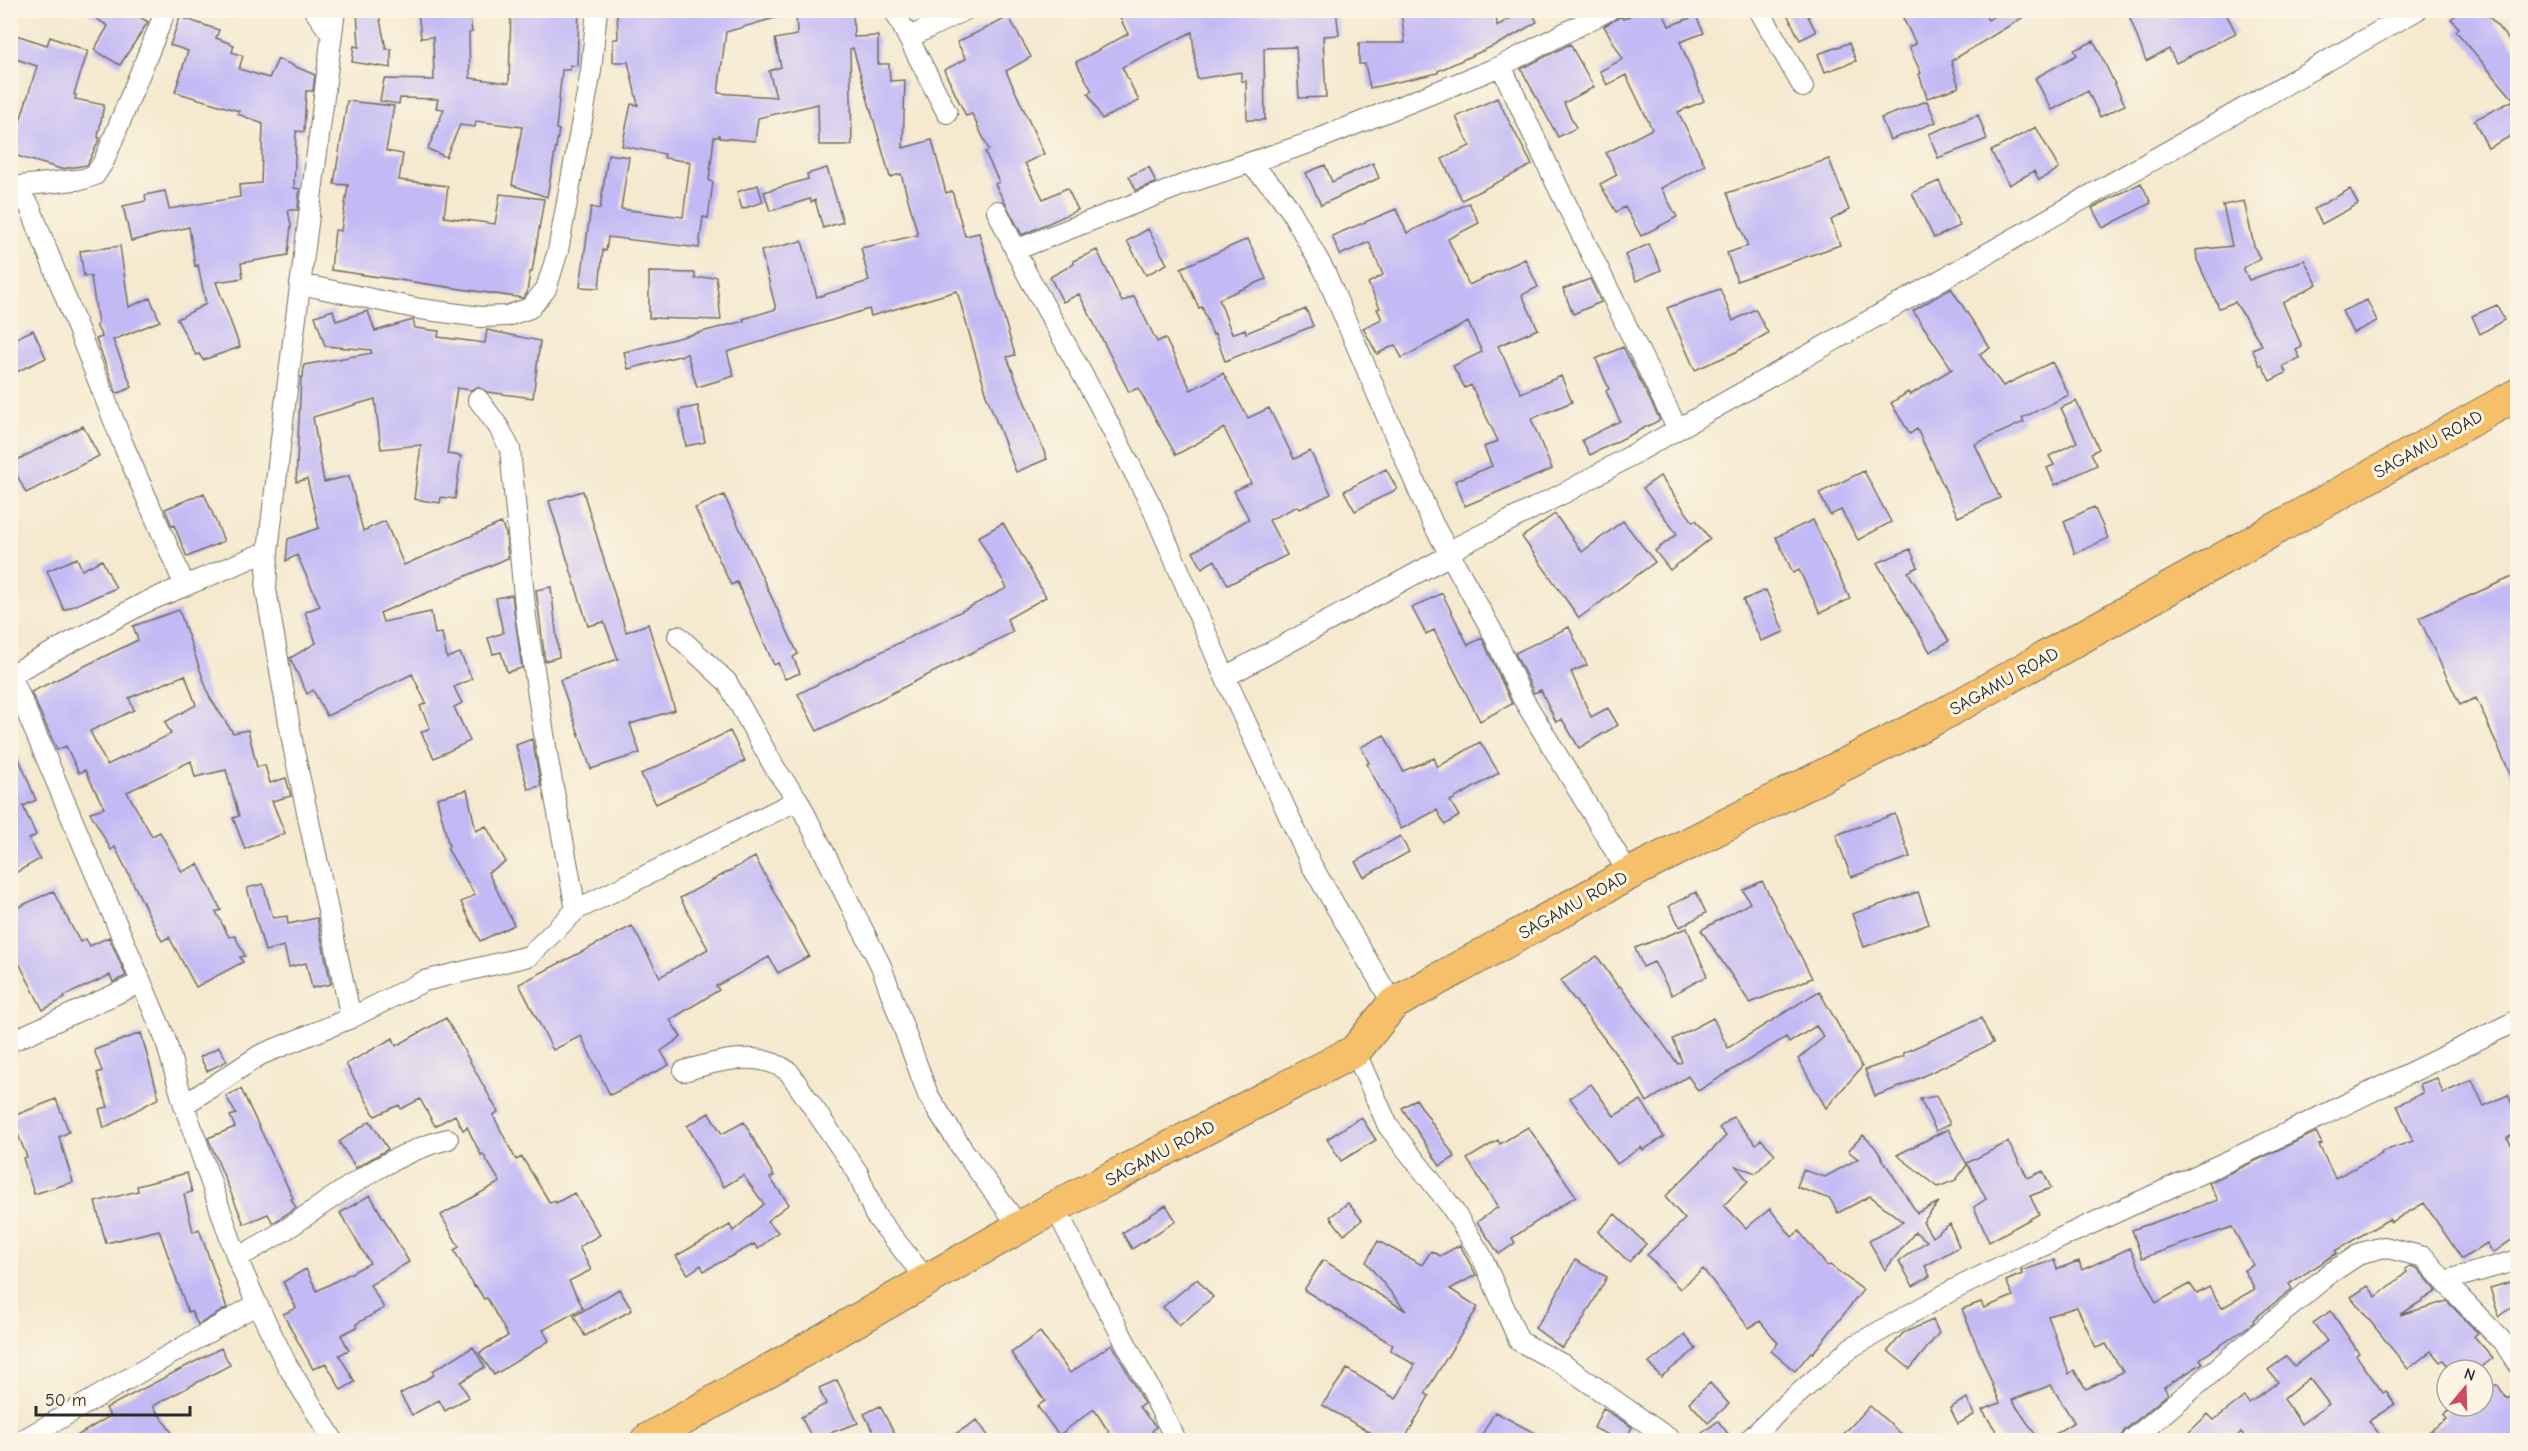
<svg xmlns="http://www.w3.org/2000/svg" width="2528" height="1451" viewBox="0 0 2528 1451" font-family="'Comic Neue',sans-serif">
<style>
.building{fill:#c3baf5;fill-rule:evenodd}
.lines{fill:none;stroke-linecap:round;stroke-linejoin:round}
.minor-casing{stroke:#726e64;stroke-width:22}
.trunk-casing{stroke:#726e64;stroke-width:34}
.minor{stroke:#fff;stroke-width:20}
.trunk{stroke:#f6c06b;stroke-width:32}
.labels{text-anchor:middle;stroke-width:6;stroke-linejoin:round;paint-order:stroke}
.street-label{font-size:18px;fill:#2b2b2b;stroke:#fcf5e5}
</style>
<rect width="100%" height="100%" fill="#fcf5e5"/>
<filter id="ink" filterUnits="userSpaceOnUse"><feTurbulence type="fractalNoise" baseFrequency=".0167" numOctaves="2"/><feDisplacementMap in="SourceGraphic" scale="12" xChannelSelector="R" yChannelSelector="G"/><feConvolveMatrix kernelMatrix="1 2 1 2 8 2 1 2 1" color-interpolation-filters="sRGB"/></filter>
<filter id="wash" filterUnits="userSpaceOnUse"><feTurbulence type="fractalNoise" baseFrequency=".008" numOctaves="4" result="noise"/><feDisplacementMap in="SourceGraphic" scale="24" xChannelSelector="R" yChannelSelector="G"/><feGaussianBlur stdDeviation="1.35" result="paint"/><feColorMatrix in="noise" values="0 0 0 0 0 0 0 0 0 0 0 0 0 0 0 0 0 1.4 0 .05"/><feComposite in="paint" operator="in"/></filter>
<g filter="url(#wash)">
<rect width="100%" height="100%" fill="#f5e9cf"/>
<g id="blocks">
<path class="building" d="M83,10H129L148,22L120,65L94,50L108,26Z
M357,10H378L386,49H391V68L352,62L354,46L359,47Z
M418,10H469L472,32L469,33L470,78L509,83L511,10H579L577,66L570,65V70H562L556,129L559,130L547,197L512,185L522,127L476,121L475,127L460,125L446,157L428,149L444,109L436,108L438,99L400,98L399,104L380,101L384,79L434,80L433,37L421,38Z
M617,10H785V15L726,32L718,93L776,97L769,71L781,67L775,39L797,35L796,10H853L854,37L878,36V64H889L890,81L905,80L903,148L932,140L946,193L952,191L965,236L979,233L1015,355L1007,357L1047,459L1016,472L985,392H986L957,291L871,316L869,309L727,352L734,376L697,387L687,354L628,369L624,352L744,321L743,319L776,309L761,251L802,241L817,297L869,281L861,248L918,235L901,174L890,177L853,48L850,49L852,145H819L818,104L758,118L755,141L720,138L719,135L718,137H714L709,181L713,182L708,218L703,217L699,248L608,237L606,251L603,250L599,288L580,287L591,207L600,209L608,154L629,157L621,209L683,217L690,162L664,158L665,154L622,146L631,104L638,105L628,62H613V39H618Z
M1116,10H1262L1263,13L1336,10L1339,35L1323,36L1326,97L1299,98L1296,47L1264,48L1265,120H1247L1246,81H1241V72L1197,79L1192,32L1122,67L1139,101L1102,119L1088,93L1092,91L1076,62L1128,34Z
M1401,10H1496L1497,26L1525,10H1531L1537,22L1504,41L1438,71V73L1370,88L1365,64H1359V43H1405Z
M1642,10H1662L1669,26L1696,16L1704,33L1680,42L1704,101L1678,112L1705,165L1661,188L1677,217L1641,236L1625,207L1616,212L1600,184L1617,175L1606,153L1652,129L1626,75L1607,85L1600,71L1623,59L1604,26L1621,16L1623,19Z
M1785,10H1805L1816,32L1800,40Z
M1899,10H1982L1988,20L2003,10H2035L1951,61L1959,87L1927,98L1919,74L1921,73L1909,47L1916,44Z
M2127,10H2224L2236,33L2176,63L2169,49L2146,61Z
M2462,10H2484L2517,50V133L2488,148L2474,120L2514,100L2456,31L2459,28L2451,19Z
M180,17L219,30L216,38L234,45L232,52L243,56L239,69L269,78L278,59L315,75L313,91H306L304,132L296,131L294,188L300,189L299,196L298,210H288L291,225L288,255L241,263L243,278L216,282L240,347L203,360L199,354L196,355L177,319L206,304L198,265L195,266L189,227L131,241L123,206L146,201L145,195L165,191L169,209L240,197L239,185L261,183L263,124L238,114L239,111L175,92L188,51L170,45Z
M1009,17L1031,57L1006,71L1044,154L1025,163L1043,199L1067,188L1078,210L1022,235L995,184L999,182L985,152L989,150L972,114L966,116L944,70L966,59L957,42Z
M10,33L47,45L50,37L88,51L74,94L76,95L75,99L104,105L98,137L100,138L87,165L61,169L10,154L37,66L10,57Z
M2094,41L2125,105L2100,117L2088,91L2052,110L2035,78L2077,55L2074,50Z
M1849,43L1856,61L1825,72L1818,54Z
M1570,44L1594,87L1564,103L1576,128L1558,137L1521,69Z
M1497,98L1532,165L1462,200L1442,159L1470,146L1456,117Z
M347,101L394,106L386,151L403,154L399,180L448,186L444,217L495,224L500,194L544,199L532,272H530L527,293L523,298L331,270L335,230L341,231L348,185L334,184Z
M1927,101L1936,122L1890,140L1881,118Z
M1978,115L1987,139L1938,158L1929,134Z
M2036,127L2059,169L2039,180L2034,171L2009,185L1991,151Z
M1829,159L1849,210L1831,220L1840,245L1737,281L1727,253L1748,246L1727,193Z
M1373,163L1379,178L1321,205L1306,173L1325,165L1332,182Z
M1149,167L1156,183L1136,190L1129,176Z
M827,168L843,222L823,228L815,200L811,202L810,199L770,211L764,192L808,179L807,174Z
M1939,181L1960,226L1934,238L1912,193Z
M2141,183L2151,203L2103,228L2092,208Z
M758,185L763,202L742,209L737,192Z
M2350,189L2358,204L2322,224L2314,209Z
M2244,201L2254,246L2260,259L2243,268L2249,280L2304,260L2317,284L2283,303L2302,347L2296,350L2300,358L2283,366L2286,373L2270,381L2262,365L2260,366L2252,349L2262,345L2235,302L2219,308L2197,260L2196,250L2232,246L2223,205Z
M1469,203L1479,223L1448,239L1469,285L1525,259L1538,287L1522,295L1538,329L1498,346L1521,393L1561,376L1572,402L1531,419L1552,469L1465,506L1455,481L1492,466L1484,447L1498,441L1471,385L1465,388L1453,366L1482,352L1468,322L1402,358L1395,345L1377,354L1363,328L1382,319L1377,309L1380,308L1368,283L1383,275L1369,242L1340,255L1332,236L1396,209L1407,233Z
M1148,229L1167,264L1146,275L1127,241Z
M1248,239L1266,279L1219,299L1232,334L1245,329L1246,333L1306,309L1313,326L1225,361L1215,334L1213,335L1202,307L1199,308L1181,268Z
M1649,244L1661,270L1636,281L1625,255Z
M120,246L129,307L150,298L160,321L113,340L132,387L119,393L116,392L96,339L102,337L96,325L98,324L91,276H84L80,251Z
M1097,250L1122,302L1134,296L1157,342L1165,338L1191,390L1223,373L1248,418L1269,408L1294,459L1310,451L1331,494L1300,509L1298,506L1269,520L1287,555L1228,585L1215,560L1202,568L1193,552L1249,519L1234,491L1251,483L1224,428L1176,455L1138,388L1129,392L1079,294L1063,302L1050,277L1074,264L1073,261Z
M649,272L695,273V279L716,276L721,320L649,318Z
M1590,279L1601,302L1573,314L1563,289Z
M1951,288L1990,348L1979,354L2003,386L2052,362L2069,395L2022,418L2024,422L1975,444L2000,498L1958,517L1917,429L1910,434L1891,403L1908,392L1910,395L1952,369L1913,311Z
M1720,289L1733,321L1755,309L1768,333L1736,352L1695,370L1667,308Z
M2367,300L2377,321L2353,333L2342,311Z
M2497,305L2504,320L2480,334L2472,316Z
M333,310L336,321L368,311L375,331L413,320L415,328L439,331L438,337L485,343L487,330L540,341L533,398L487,392L477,387L471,390L457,388L447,454L461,456L455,499L441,497L440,503L414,499L421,445L381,449L375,399L313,417L324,482L349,476L363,531L385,521L404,565L501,523L506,534L508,558L380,613L383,622L431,612L435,634L442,633L447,658L460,653L472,679L454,687L462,703L454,707L470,741L434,758L421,732L430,728L420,706L426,703L412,674L327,716L313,690L307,694L290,658L316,643L305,612L320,606L297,555L286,561L288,539L319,528L307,479L296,482L301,377H303L304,365L372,353L371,350L325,346L315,316Z
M33,330L46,358L10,375V341Z
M1623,347L1660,420L1590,455L1582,440L1620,421L1606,391L1609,389L1596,359Z
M2076,401L2099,449L2091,453L2097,465L2055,485L2047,468L2054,465L2049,456L2077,442L2061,408Z
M698,406L705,442L686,446L679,410Z
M83,426L99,456L26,493L11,463Z
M1386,469L1397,489L1355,511L1344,491Z
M1864,471L1891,522L1858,540L1841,510L1830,515L1819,493Z
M1660,476L1693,522L1696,520L1710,539L1670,570L1655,551L1677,534L1643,488Z
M583,491L626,632L648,624L675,710L630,724L640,753L591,769L560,680L618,659L604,622L588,626L549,501Z
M204,493L224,541L187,557L174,525L172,526L165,509Z
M724,495L798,654L793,657L800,673L785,679L778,663L774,665L737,582L731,585L695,508Z
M2094,507L2108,538L2075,554L2064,521Z
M1555,514L1582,552L1623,521L1655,562L1579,618L1522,537Z
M1813,520L1850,599L1820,613L1799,570L1793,573L1776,537Z
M1003,523L1046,597L1007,619L1013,632L817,731L798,694L1007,588L978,537Z
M1910,549L1918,567L1908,572L1949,641L1930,652L1877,563Z
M77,558L82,570L102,560L116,588L64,610L47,571Z
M2517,575V789L2476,698L2460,705L2419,618Z
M551,587L559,657L545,661L536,590Z
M1766,590L1784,632L1761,641L1743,600Z
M1442,593L1468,645L1482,638L1512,704L1480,721L1434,630L1426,634L1412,608Z
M512,595L522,668L507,672L501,652L493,654L488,638L503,633L496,598Z
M179,610L210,698L233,733L248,730L257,767L265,765L270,783L286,778L291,796L272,801L285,833L245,849L233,818L239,816L226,770L195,777L191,761L127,792L152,836L160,832L182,872L198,864L221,910L216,912L229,937L235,936L245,956L240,957L243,962L196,987L169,937L162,941L115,847L111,850L90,812L104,808L85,770L79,773L66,746L57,750L31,692L138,640L133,626ZM185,675L196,705L165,722L171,734L107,765L90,731L134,710L129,698Z
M1569,627L1587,665L1571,672L1591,717L1608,708L1618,725L1579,748L1562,719L1556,722L1541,690L1534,693L1515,653Z
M730,731L745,761L656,804L641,774Z
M1384,735L1403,771L1434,758L1438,767L1480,742L1499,773L1450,801L1459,816L1445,825L1437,810L1401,829L1367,764L1369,763L1361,747Z
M11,739L36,800L23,806L36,835L29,839L40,859L10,876Z
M532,739L541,786L528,789L516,745Z
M467,790L476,831L486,826L506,862L488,872L514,925L480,941L461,902L475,895L447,848L449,846L437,798Z
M1895,814L1910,857L1851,877L1836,835Z
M1400,836L1409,852L1364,877L1355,862Z
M755,857L809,956L778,973L769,957L716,986L719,990L670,1020L681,1037L661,1051L669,1065L610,1095L581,1036L553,1050L519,984L632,926L660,977L708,949L680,898Z
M1762,881L1812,978L1750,1003L1701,930L1750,903L1743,890Z
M263,884L273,918L287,916L288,924L317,918L331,984L312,988L306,963L289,967L284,946L265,951L247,888Z
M53,891L80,942L86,939L90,946L109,937L126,976L113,982L110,975L64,996L65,998L43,1010L20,965L10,969V911Z
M1696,892L1706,913L1680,927L1669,906Z
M1918,892L1929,924L1864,947L1852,914Z
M1687,928L1707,976L1672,995L1654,962L1643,967L1635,948Z
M1597,956L1618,987L1620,986L1678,1064L1682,1062L1673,1039L1713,1018L1728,1048L1819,991L1862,1067L1826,1108L1798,1059L1824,1037L1816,1026L1789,1043L1786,1037L1698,1091L1688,1076L1647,1102L1629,1071L1560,981Z
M446,1018L498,1112L493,1115L516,1160L522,1157L550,1203L555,1201L556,1203L574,1193L600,1235L579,1247L591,1270L569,1281L583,1308L543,1330L549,1341L494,1375L479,1353L508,1336L487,1298L484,1299L476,1286L474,1287L454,1250L459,1247L441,1215L500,1182L483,1154L481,1155L467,1127L463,1130L455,1115L435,1126L420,1099L401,1109L399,1105L375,1116L346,1064L393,1038L396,1046Z
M1981,1018L1993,1043L1902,1086L1875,1096L1865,1070L1904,1056L1903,1053Z
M141,1033L159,1098L104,1128L99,1109L108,1107L97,1073L102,1071L94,1050Z
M219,1047L227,1061L207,1071L200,1057Z
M2437,1078L2443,1093L2472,1080L2484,1106L2508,1095L2517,1116V1133L2507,1138L2517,1154V1236L2493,1253L2487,1243L2462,1259L2424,1203L2391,1222L2389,1219L2335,1251L2337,1253L2289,1284L2292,1289L2253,1320L2254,1322L2249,1326L2200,1359L2203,1363L2164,1387L2168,1394L2124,1431L2120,1440H2045L2074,1422L2051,1385L2012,1400L2039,1440H2002L1982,1410L2000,1403L1962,1309L1981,1302L1984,1308L2013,1296L2006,1281L2022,1274L2021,1271L2054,1260L2057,1269L2079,1261L2082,1270L2130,1248L2156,1303L2190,1284L2197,1294L2209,1287L2222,1308L2255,1289L2244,1270L2253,1265L2232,1227L2142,1258L2132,1230L2218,1200L2209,1183L2316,1132L2322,1144L2319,1145L2335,1178L2382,1154L2381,1152L2413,1141L2397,1105L2423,1093L2420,1084ZM2077,1307L2096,1348L2106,1344L2123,1372L2086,1389L2074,1370L2069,1374L2048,1316Z
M1591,1084L1614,1116L1641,1100L1664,1137L1643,1150L1641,1147L1617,1164L1570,1098Z
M241,1089L293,1198L291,1199L296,1208L273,1223L268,1214L244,1224L208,1138L235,1127L230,1116L236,1114L226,1096Z
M1936,1096L1950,1124L1936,1131L1920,1099Z
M56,1099L69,1132L59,1137L73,1182L34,1194L23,1158L27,1157L11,1117Z
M1416,1099L1455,1157L1440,1166L1402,1108Z
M709,1113L722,1134L744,1122L774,1176L770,1178L789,1204L767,1221L778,1232L758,1249L754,1244L704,1271L701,1265L688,1274L676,1256L730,1225L733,1231L764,1204L743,1175L724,1187L687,1126Z
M1361,1117L1376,1140L1341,1161L1327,1139Z
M1733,1117L1756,1144L1761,1139L1775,1154L1756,1173L1736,1166L1748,1181L1724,1205L1746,1228L1770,1209L1792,1237L1799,1231L1827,1266L1830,1265L1863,1290L1813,1353L1811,1352L1795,1371L1771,1351L1778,1343L1760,1321L1749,1328L1703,1269L1680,1289L1647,1255L1685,1219L1665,1197L1726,1136L1719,1128Z
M370,1121L388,1149L356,1168L339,1142Z
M1528,1127L1576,1196L1512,1238L1515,1243L1499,1254L1477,1222L1498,1207L1467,1159L1498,1140L1500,1144Z
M1948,1129L1967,1165L1956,1180L1938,1187L1897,1155Z
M1863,1135L1875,1147L1917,1213L1939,1202L1923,1222L1932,1237L1950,1224L1959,1247L1925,1266L1930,1276L1913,1286L1899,1261L1927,1241L1915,1232L1885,1270L1869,1241L1903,1222L1870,1196L1838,1213L1830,1199L1797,1187L1803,1170L1825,1177L1858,1159L1848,1151Z
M2008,1142L2028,1178L2043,1171L2051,1188L2030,1196L2039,1214L1989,1242L1974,1207L1986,1199L1967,1163Z
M187,1173L192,1192L184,1194L193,1232L199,1229L227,1308L198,1325L191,1311L188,1312L159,1230L106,1243L95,1202L138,1191L137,1186Z
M370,1195L409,1262L370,1285L384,1308L356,1324L357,1327L341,1335L349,1350L339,1355L355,1382L341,1390L326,1363L313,1369L283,1314L296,1308L283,1282L306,1269L317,1291L370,1263L340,1213Z
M1348,1203L1362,1220L1344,1235L1330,1217Z
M1166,1205L1176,1221L1132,1249L1122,1233Z
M1615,1214L1646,1244L1629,1262L1598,1232Z
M1378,1241L1422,1265L1431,1251L1440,1256L1460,1245L1476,1275L1450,1289L1478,1307L1425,1393L1429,1396L1404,1440H1365L1370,1432L1322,1405L1347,1369L1396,1399L1415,1365L1390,1350L1393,1345L1304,1290L1323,1260L1406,1311L1366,1262Z
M1575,1260L1607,1277L1580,1325L1562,1348L1535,1328L1549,1308Z
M2410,1266L2417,1268L2437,1291L2400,1315L2447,1301L2478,1333L2474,1336L2493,1358L2478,1370H2451L2443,1360L2440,1362L2431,1351L2408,1369L2351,1297L2368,1286L2376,1297L2407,1272L2405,1269Z
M1197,1279L1213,1297L1179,1326L1163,1307Z
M2517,1280V1303L2499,1317L2490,1288Z
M619,1289L632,1310L585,1336L574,1316Z
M2331,1311L2359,1353L2356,1355L2383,1393L2386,1391L2395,1404L2369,1421L2384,1440H2248L2241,1432L2233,1440H2181L2208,1414L2214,1420L2244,1397L2249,1403L2278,1382L2268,1370L2286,1357L2294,1366L2327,1341L2313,1323ZM2309,1378L2329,1404L2301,1424L2284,1399Z
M1933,1320L1939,1333L1910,1369L1888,1351L1903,1333Z
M1040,1332L1070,1373L1112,1344L1144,1404L1139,1407L1156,1427L1152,1431L1160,1440H1114L1094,1409L1059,1435L1037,1406L1045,1401L1011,1353Z
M1685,1335L1696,1349L1661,1377L1649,1363Z
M473,1347L485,1367L460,1382L469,1397L445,1411L439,1400L412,1415L400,1394L434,1375L432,1371Z
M221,1348L230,1365L153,1406L177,1440H70L110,1416L106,1408Z
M837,1380L858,1423L813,1439L801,1417L826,1404L819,1388Z
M1710,1383L1729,1404L1708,1423L1689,1402Z
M2497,1384L2507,1399L2517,1393V1440H2417L2447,1419L2444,1415L2455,1406H2483V1394Z
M1967,1398L1974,1415L1958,1424L1950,1408Z
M880,1406L898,1440H878L864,1414Z
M1870,1406L1908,1440H1838Z
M1603,1408L1632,1427L1625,1440H1619L1594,1428Z
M1495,1412L1548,1440H1479Z
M977,1420L991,1440H946Z
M1718,1421L1733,1440H1693Z"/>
</g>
</g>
<g filter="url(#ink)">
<use href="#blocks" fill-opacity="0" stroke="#726e64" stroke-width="1.5"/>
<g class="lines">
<g class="minor-casing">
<path id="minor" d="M314,10L331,34
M335,10L285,405L268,551L266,590L294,751L351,1018
M894,10L947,113
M1759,10L1803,87
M908,38L965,10
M1501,66L1556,183L1677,428
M1250,164L1276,190L1291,211L1325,272L1432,522L1492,631L1522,697L1629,874
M10,187L84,179L95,175L104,161L166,10
M10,191L19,194L30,207L123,444L185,586
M997,211L1026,272L1096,399L1151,505L1225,677L1312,866L1393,1004
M1015,250L1185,184L1306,144L1501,66L1609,10
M300,284L420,309L481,317L507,316L530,308L546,289L558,251L591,71L597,10
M478,399L498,426L510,449L526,617L548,760L576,910
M678,636L727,682L776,770L798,800L881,966L928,1095L963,1150L1021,1229
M10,675L144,603L268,551
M11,675L165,1038L184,1105L237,1258L257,1304L287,1365L333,1440
M1225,677L1450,555L1459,546L1572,489L2417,10
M10,1042L140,983
M1355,1051L1388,1126L1450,1205L1481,1255L1519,1341L1564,1365L1671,1440
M684,1071C717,1061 759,1049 789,1072L858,1173L875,1215L926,1279
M184,1105L260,1055L351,1018L424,981L529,956L576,910L798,800
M1055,1207C1094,1286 1137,1362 1176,1440
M237,1258C253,1249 269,1240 285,1230C336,1196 388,1154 448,1139
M2444,1281L2518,1260
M23,1440L257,1304
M1749,1440L1783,1407L1852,1347L1951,1291L2030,1252L2256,1148L2518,1020
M2132,1440L2329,1274L2361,1253L2384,1247L2424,1257L2444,1281L2504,1343L2518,1364"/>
</g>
<g class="trunk-casing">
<path id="trunk" d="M647,1440L1055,1207L1355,1051L1393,1004L1629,874L1938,717L2518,394"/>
</g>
<use href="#minor" class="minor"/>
<use href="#trunk" class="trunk"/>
</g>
</g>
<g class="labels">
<g class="street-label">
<text transform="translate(2428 444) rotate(-29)" y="6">SAGAMU ROAD</text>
<text transform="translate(2004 681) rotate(-29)" y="6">SAGAMU ROAD</text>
<text transform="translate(1573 905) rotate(-29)" y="6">SAGAMU ROAD</text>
<text transform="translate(1160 1153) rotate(-28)" y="6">SAGAMU ROAD</text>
</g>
</g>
<rect width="2528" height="1451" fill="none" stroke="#fcf5e5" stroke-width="36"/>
<g transform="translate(2465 1388) rotate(19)"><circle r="28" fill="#fcf5e5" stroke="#a8a49b" stroke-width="1.5"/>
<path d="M0-4.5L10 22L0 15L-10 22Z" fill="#d1495b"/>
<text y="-9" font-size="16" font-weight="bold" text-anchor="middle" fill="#2b2b2b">N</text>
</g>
<path d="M36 1406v9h154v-9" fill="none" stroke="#2b2b2b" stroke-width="3"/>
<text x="45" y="1406" font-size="18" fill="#2b2b2b" stroke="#fcf5e5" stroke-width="4.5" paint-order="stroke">50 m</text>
</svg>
